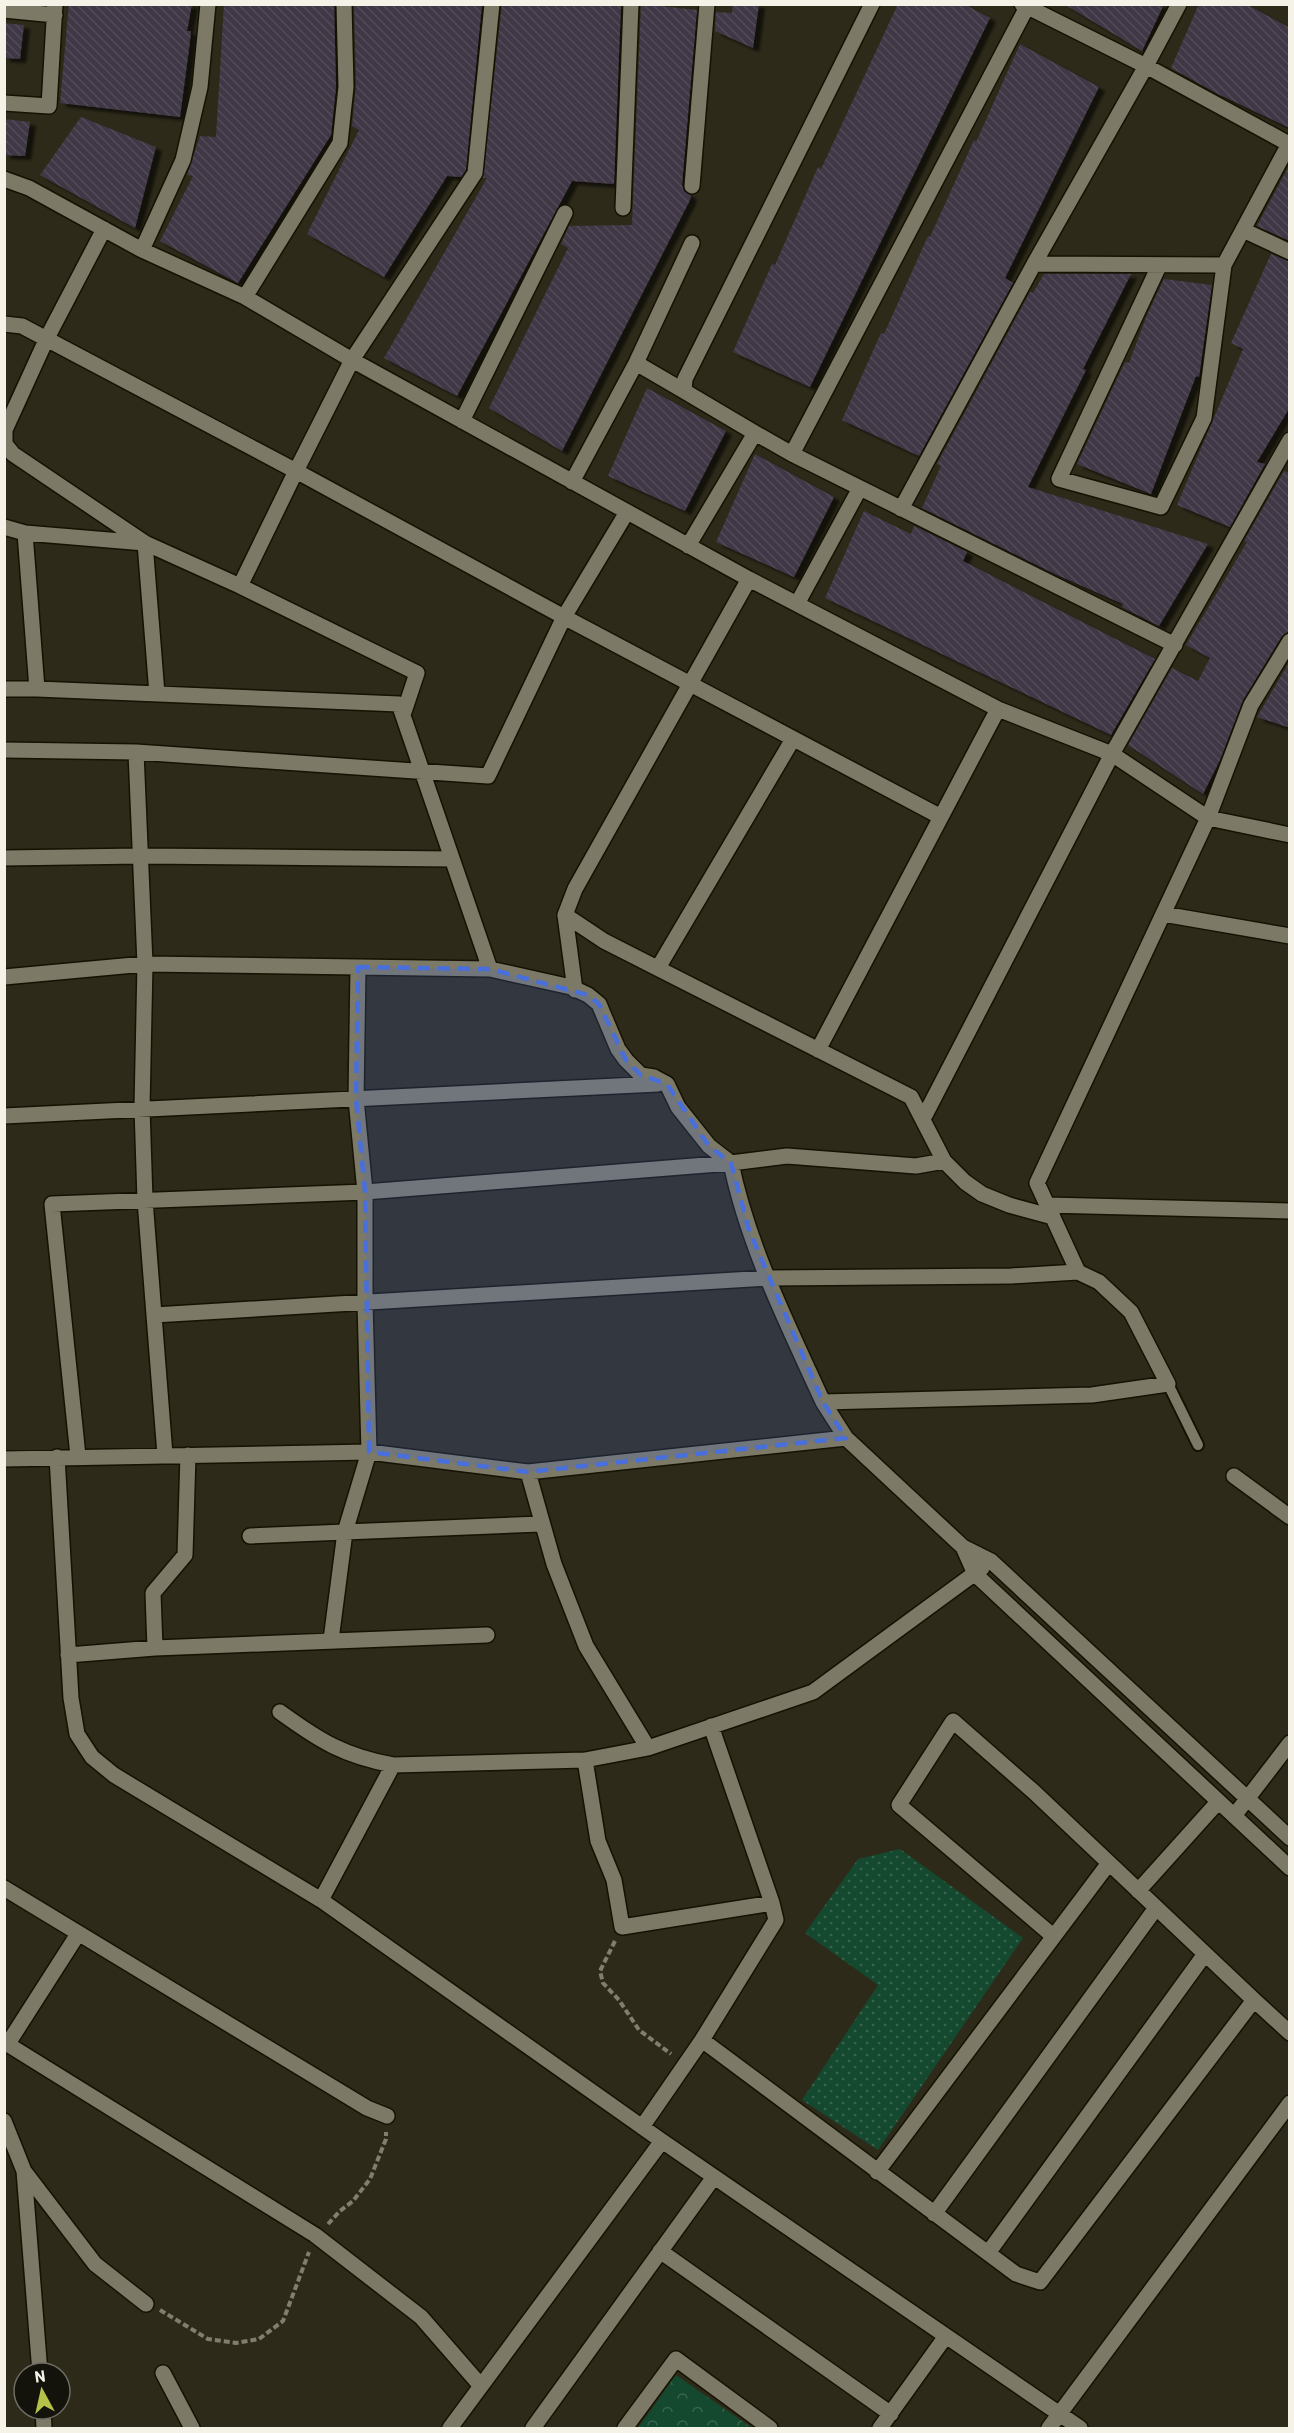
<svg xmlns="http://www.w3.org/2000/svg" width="1294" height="2433" viewBox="0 0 1294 2433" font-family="Barlow,sans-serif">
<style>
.grass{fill:url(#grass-dots)}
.park{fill:url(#park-crowns)}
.building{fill:url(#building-back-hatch);filter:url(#shadow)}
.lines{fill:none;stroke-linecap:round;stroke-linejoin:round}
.service-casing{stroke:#151203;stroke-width:14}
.minor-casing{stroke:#151203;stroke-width:18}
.path{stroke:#817e70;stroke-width:4;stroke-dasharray:6 3;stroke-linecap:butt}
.service{stroke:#7c7966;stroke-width:10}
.minor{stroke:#7c7966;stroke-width:15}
.marked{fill:#486fdb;fill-opacity:0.2;stroke:#486fdb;stroke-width:4.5;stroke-dasharray:12 8;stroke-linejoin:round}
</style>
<defs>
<pattern id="grass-dots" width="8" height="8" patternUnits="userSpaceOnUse" patternTransform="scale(1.5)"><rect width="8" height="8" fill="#14492f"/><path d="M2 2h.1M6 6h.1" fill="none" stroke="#37644d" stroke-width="1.8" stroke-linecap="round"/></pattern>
<pattern id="park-crowns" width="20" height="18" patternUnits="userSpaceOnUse" patternTransform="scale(1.5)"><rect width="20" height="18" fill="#14492f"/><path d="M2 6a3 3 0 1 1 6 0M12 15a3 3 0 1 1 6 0" fill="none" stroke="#37644d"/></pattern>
<pattern id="building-back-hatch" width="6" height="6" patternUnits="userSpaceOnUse" patternTransform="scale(1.5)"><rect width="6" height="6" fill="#403746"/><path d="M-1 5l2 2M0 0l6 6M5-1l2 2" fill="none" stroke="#534b58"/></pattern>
<filter id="shadow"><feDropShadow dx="6" dy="4" stdDeviation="1.5" flood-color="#0009"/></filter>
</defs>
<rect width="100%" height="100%" fill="#2d2a19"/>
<path class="grass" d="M900,1849L1023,1938L878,2150L802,2100L878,1985L805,1933L858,1859Z"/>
<path class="park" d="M676,2375L752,2428H638Z"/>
<path class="building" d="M69,4H192L187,31H191L189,49L180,117L60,103Z
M224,4H334L336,87L331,135L238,283L160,241L193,176L187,175L200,136L216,137Z
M354,4H482L466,170L461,177L447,176L384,277L307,234L359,130L352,126L356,87Z
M502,4H621L614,184L572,181L457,396L384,358L487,178H483Z
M641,4L697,10L682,185L684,191L691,196L690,200L562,451L489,408L568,248L561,244L569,226L632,225Z
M733,4H759L753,48L715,31L716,12L732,13Z
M898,4H964L990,18L810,387L733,352L772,264L775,265L818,167L821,169Z
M1064,4H1164L1142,51Z
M1199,4H1246L1290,28V128L1218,94L1171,68Z
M4,23L24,25L20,59L4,58Z
M1020,44L1099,87L1005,278L1013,283L919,456L842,420L881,333L884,334L928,236L930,237L974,140L976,142Z
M81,117L156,147L135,228L40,175Z
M4,119L30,122L25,156L4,155Z
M1290,164V241L1257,226Z
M1271,254L1290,262V407L1257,462L1265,464L1230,527L1177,505L1243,349L1231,343Z
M1044,274H1131L1083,369L1086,370L1028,487L1208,544L1159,626L1122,607L1123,604L1055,574L922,508L941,466L937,464L1030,292L1033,293Z
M1164,279L1212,285L1199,377L1196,376L1151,494L1077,464L1125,362L1129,363L1147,315Z
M647,388L726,431L685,511L608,476Z
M755,454L834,497L794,577L716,542Z
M1284,471L1290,473V631L1282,636L1243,700L1220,760L1203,794L1128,745L1172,668L1198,681L1210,658L1186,645L1247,542L1244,541Z
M864,511L911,534L914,526L967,552L963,561L1155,659L1111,735L825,598Z
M1290,661V728L1257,717Z"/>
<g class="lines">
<g class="service-casing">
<path id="service" d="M1168,1384L1198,1445"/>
</g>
<g class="minor-casing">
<path id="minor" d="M1022,4L1146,66L1179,4
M1027,7L792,454L1175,645
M4,10L55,15
M4,103L49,106L55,4
M4,179L29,188L142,250L183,160L200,87L208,4
M692,186L707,4
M623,208L631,4
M104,229L46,340L5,430V444L13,454L145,543L157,694
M1243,230L1290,252
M142,250L245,297L352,360L749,579
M1034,264L1146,66L1289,144L1224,265
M245,297L340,143L346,87L344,4
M4,324L22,326L296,471L352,360L475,173L492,4
M636,363L684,391
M462,421L565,213
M755,433L684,391L685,379L872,4
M572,482L636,363L692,243
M901,509L1034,264L1224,265L1204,418L1161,507L1059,479L1159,266
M627,512L564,617L941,817
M4,527L25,533L37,689H4
M25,533L145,543L240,586L417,673L403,715
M688,546L755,433L792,454
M797,604L860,488
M37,689L399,704L490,969
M4,750L136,752L145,964L142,1108L145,1200L154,1315L769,1278L1011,1276L1078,1272
M136,752L488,776L564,617L296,471L240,586
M4,858L141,856L452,859
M1163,914L1290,936
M565,915L575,990
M658,968L793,739
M4,977L145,964L358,967
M818,1050L998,709
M4,1116L658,1084
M923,1119L1112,754L1290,440
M1047,1205L1290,1211
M1053,1217L1009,1205L982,1194L965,1182L944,1161L911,1097L604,941L565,915L575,889L749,579L998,709L1112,754L1208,818L1290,835
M154,1315L165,1455
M846,1438L823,1402L1092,1395L1168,1384L1131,1312L1099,1282L1078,1272L1037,1183L1208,818L1251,705L1290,641
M188,1455L185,1555L153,1593L155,1648L487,1635
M78,1456L52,1204L365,1192L731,1163L787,1156L916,1166L944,1161
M57,1457L71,1698L77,1734L92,1757L114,1775L321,1900L662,2141L1080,2428
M4,1459L369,1452L528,1472L846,1438L963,1547L991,1561L1290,1838
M1234,1476L1290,1517
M541,1524L345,1532L369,1452L365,1303V1192L356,1099L358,967L490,969L571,987L588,995L599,1004L618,1049L626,1060L641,1075L654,1077L667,1084L678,1107L709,1146L731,1163C748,1246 788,1325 823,1402
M250,1536L345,1532L331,1640
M963,1547L975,1574L1290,1868
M68,1655L155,1648
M280,1712C320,1741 344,1756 393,1765
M711,1726L772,1903
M648,1748L813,1692L982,1568
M585,1760L598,1841L614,1880L622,1927L772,1903L776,1920L702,2040
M1234,1816L1290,1743
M4,1888L367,2108L387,2116
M1138,1891L1218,1802
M321,1900L393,1765L585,1760L648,1748L586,1646L554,1564L528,1472
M1053,1936L899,1805L953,1721L1034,1792L1254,2000
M4,2042L315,2235L421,2317L481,2386
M7,2045L78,1934
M4,2121L24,2171L95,2264L146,2304
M642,2127L702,2040L1016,2274L1040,2282L1254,2000L1290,2033
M24,2171L40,2373
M877,2172L1109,1863
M934,2214L1156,1908
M660,2251L891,2414
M988,2253L1205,1954
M163,2373L192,2428
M43,2409L44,2428
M450,2428L662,2141
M533,2428L714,2177
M625,2428L676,2359L770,2428
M880,2428L946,2336
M1049,2428L1290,2103"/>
</g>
<path class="path" d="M615,1941L600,1971L603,1983L619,2000L639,2030L671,2054
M328,2224L340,2211L353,2201L370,2179L386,2139V2132
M160,2310L208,2339L236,2343L259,2339L283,2321L309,2252"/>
<use href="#service" class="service"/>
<use href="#minor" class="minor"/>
</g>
<path class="marked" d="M358,967L490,969L588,995L599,1004L626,1060L641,1075L667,1084L709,1146L731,1163L749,1230L823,1402L846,1438L528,1472L369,1452L365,1192L356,1099Z"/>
<rect width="1294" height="2433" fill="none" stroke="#f5f3e8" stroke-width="12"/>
<g transform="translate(42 2391) rotate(352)"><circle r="28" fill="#13120b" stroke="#6d6c63" stroke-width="1.5"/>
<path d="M0-4.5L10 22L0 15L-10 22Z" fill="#b6c148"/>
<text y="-9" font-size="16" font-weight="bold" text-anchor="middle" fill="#f5f3e8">N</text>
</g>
</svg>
